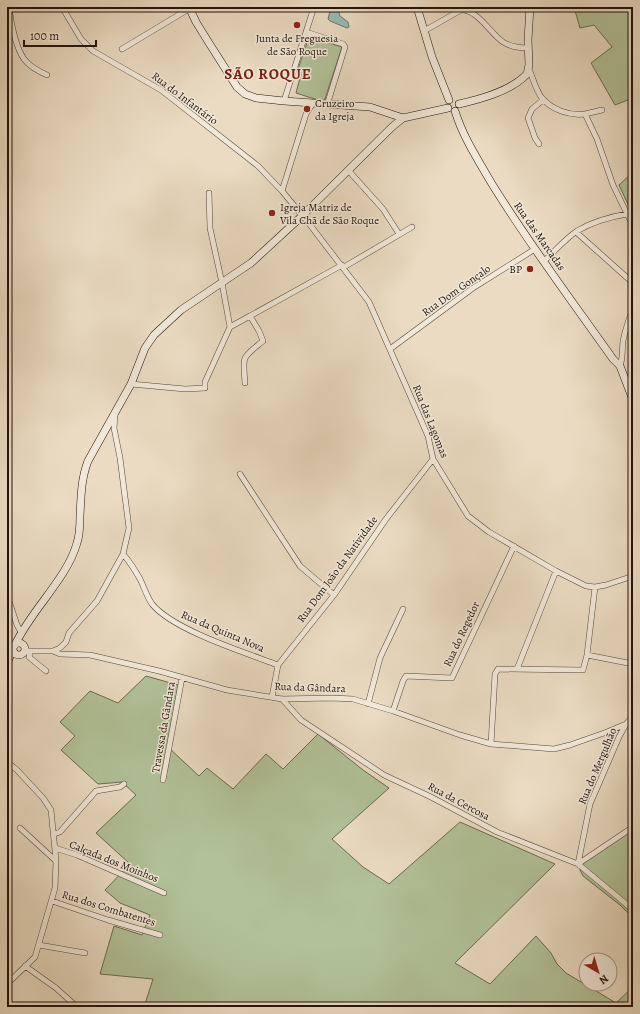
<svg xmlns="http://www.w3.org/2000/svg" width="640" height="1014" viewBox="0 0 640 1014" font-family="Alegreya,serif">
<style>
.green{fill:#b1c198;stroke:#6a6a52}
.water{fill:#98bbb7;stroke:#697872}
.lines{fill:none;stroke-linecap:round;stroke-linejoin:round}
.street-casing{stroke:#544539;stroke-width:6}
.secondary-casing{stroke:#22130b;stroke-width:8}
.street{stroke:#f1e8d7;stroke-width:5}
.secondary{stroke:#f1e8d7;stroke-width:7}
.poi-dot{fill:#8f2418;stroke:#f1e8d7;stroke-width:1.5}
.labels{text-anchor:middle;stroke-width:3;stroke-linejoin:round;paint-order:stroke}
.poi-label{font-size:11px;fill:#22130b;stroke:#f1e8d7;text-anchor:start}
.street-label{font-size:11px;fill:#22130b;stroke:#f1e8d7}
.district-label{font-size:15px;font-weight:bold;letter-spacing:1px;fill:#7a1f14;stroke:#f1e8d7}
</style>
<rect width="100%" height="100%" fill="#eadbc2"/>
<filter id="stains"><feTurbulence type="fractalNoise" baseFrequency=".005" numOctaves="4"/><feColorMatrix values="0 0 0 0 .2 0 0 0 0 .09 0 0 0 0 .02 0 0 0 .5 -.17"/></filter>
<radialGradient id="worn" r=".72"><stop offset=".6" stop-color="#630" stop-opacity="0"/><stop offset="1" stop-color="#630" stop-opacity=".3"/></radialGradient>
<path class="green" d="M574,7H633V98L615,105L591,63L612,47L594,25L580,28Z
M309,37L342,47L324,102L296,93L301,74L297,72Z
M633,172V215L619,185Z
M146,676L178,685L169,748L199,776L207,768L233,789L266,754L283,769L318,734L363,770L389,788L332,839L363,867L389,884L460,822L555,864L455,963L490,984L536,936L551,953L557,964L566,973L616,1003L633,987V1007H144L153,979L100,974L114,926L142,935L150,915L120,903L105,890L130,864L96,833L136,795L122,782L98,784L61,750L75,736L60,722L90,691L118,703Z
M633,829V918L620,905L583,876L580,870V865Z"/>
<path class="water" d="M333,8H336L338,10L340,16L348,22L349,27L347,28L330,21L328,19L330,11Z"/>
<g class="lines">
<g class="street-casing">
<path id="street" d="M9,7C11,22 15,46 24,59C29,66 38,71 47,75
M62,7L81,39L93,51L161,90L258,166L282,191
M424,31L461,10C477,9 490,33 503,42C511,47 519,48 528,48
M306,32L343,44L345,47L327,105
M122,49L192,7
M529,69C533,78 536,91 542,98C552,110 570,116 585,114L597,139L613,185L633,226
M284,101L314,7
M585,114L602,110
M539,144L535,138L528,118L532,109L543,100
M348,170L383,209L399,234
M209,193L210,228L222,283L230,327L250,316L259,331L263,341C241,359 243,355 245,383
M301,214L282,191L306,114L313,103
M304,217L369,302L428,436L433,459L468,516L489,532L556,571L586,586L595,587L606,585L633,576
M576,232L633,283
M544,261C554,252 565,239 577,231C592,222 609,217 627,214
M344,267L412,227
M250,316L342,265
M390,349L473,288L535,249
M620,366C623,358 622,350 623,341C625,330 629,319 633,308
M131,384L185,389L205,388V382L230,327
M240,474L300,566L334,595
M123,554C130,562 135,570 140,579C144,587 147,597 152,604C173,630 246,653 278,665
M7,595L17,625L21,632
M25,651H53L60,654L90,655L159,671L227,690L282,699L332,698L353,699L393,711L460,735L491,744L554,749L570,745L607,732L626,724L633,716
M53,651L60,648L66,642L69,633L97,601L123,554L129,528L120,458L114,428L115,415
M30,652L29,657L46,671
M587,655L633,664
M517,669L556,571
M272,697L278,665L334,595L386,519L433,459
M282,699L301,720L384,775L431,797L497,832L578,864L619,898L633,910
M368,704L380,658L403,609
M393,711L403,681L406,676L452,678L514,546
M491,744L495,674L498,669L583,670L587,655L595,587
M7,762L17,770L43,798L51,810L56,861L55,888L35,957L7,984
M163,780L182,678
M20,828L56,861
M54,834L60,832L96,791L120,787L124,784
M55,848L77,855L164,893
M578,864L590,804L619,737L626,724L633,723
M578,864L633,827
M52,901L108,920L160,935
M39,945L85,953
M25,966L56,988L77,1007"/>
</g>
<g class="secondary-casing">
<path id="secondary" d="M189,7L196,22L209,43L237,87L245,94L256,98L284,101L370,107L403,118L448,108
M417,7L432,57L449,100
M459,104C481,99 511,91 527,74L529,65L528,40L530,7
M455,111C463,137 478,160 492,184C529,244 572,301 613,359L620,366L633,400
M304,214L392,127L403,118
M13 649a6 6 0 1 1 12 0a6 6 0 1 1-12 0Z
M15,645C31,610 67,579 77,543C80,534 80,525 80,516C81,497 81,479 88,461L131,384L145,348L154,335L181,310L251,263L301,217
M7,663L13,650"/>
</g>
<use href="#street" class="street"/>
<use href="#secondary" class="secondary"/>
</g>
<g class="poi-dot">
<circle cx="297" cy="25" r="4"/>
<circle cx="307" cy="109" r="4"/>
<circle cx="272" cy="213" r="4"/>
<circle cx="530" cy="269" r="4"/>
</g>
<g class="labels">
<g class="poi-label">
<text x="297" y="42" text-anchor="middle">Junta de Freguesia<tspan x="297" dy="13">de São Roque</tspan></text>
<text x="315" y="107">Cruzeiro<tspan x="315" dy="13">da Igreja</tspan></text>
<text x="280" y="211">Igreja Matriz de<tspan x="280" dy="13">Vila Chã de São Roque</tspan></text>
<text x="522" y="273" text-anchor="end">BP</text>
</g>
<g class="street-label">
<text transform="translate(185 98) rotate(37)" y="4">Rua do Infantário</text>
<text transform="translate(540 236) rotate(55)" y="4">Rua das Marcadas</text>
<text transform="translate(456 290) rotate(-35)" y="4">Rua Dom Gonçalo</text>
<text transform="translate(431 421) rotate(68)" y="4">Rua das Lagomas</text>
<text transform="translate(337 569) rotate(-54)" y="4">Rua Dom João da Natividade</text>
<text transform="translate(223 631) rotate(23)" y="4">Rua da Quinta Nova</text>
<text transform="translate(461 634) rotate(-65)" y="4">Rua do Regedor</text>
<text transform="translate(310 687) rotate(2)" y="4">Rua da Gândara</text>
<text transform="translate(163 727) rotate(-80)" y="4">Travessa da Gândara</text>
<text transform="translate(597 766) rotate(-67)" y="4">Rua do Mergulhão</text>
<text transform="translate(459 801) rotate(28)" y="4">Rua da Cercosa</text>
<text transform="translate(114 861) rotate(22)" y="4">Calçada dos Moinhos</text>
<text transform="translate(109 908) rotate(17)" y="4">Rua dos Combatentes</text>
</g>
<g class="district-label">
<text x="268" y="79">SÃO ROQUE</text>
</g>
</g>
<rect width="640" height="1014" fill="none" stroke="#eadbc2" stroke-width="24"/>
<rect x="8" y="8" width="624" height="998" fill="none" stroke="#22130b" stroke-width="2"/>
<rect x="12" y="12" width="616" height="990" fill="none" stroke="#22130b"/>
<g transform="translate(598 972) rotate(142)"><circle r="19" fill="#f1e8d7" stroke="#9e9385"/>
<path d="M0-3L7 15L0 10L-7 15Z" fill="#8f2418"/>
<text y="-6" font-size="11" font-weight="bold" text-anchor="middle" fill="#22130b">N</text>
</g>
<path d="M24 40v6h72v-6" fill="none" stroke="#22130b" stroke-width="2"/>
<text x="30" y="40" font-size="12" fill="#22130b" stroke="#f1e8d7" stroke-width="3" paint-order="stroke">100 m</text>
<rect width="100%" height="100%" filter="url(#stains)"/>
<rect width="100%" height="100%" fill="url(#worn)"/>
</svg>
